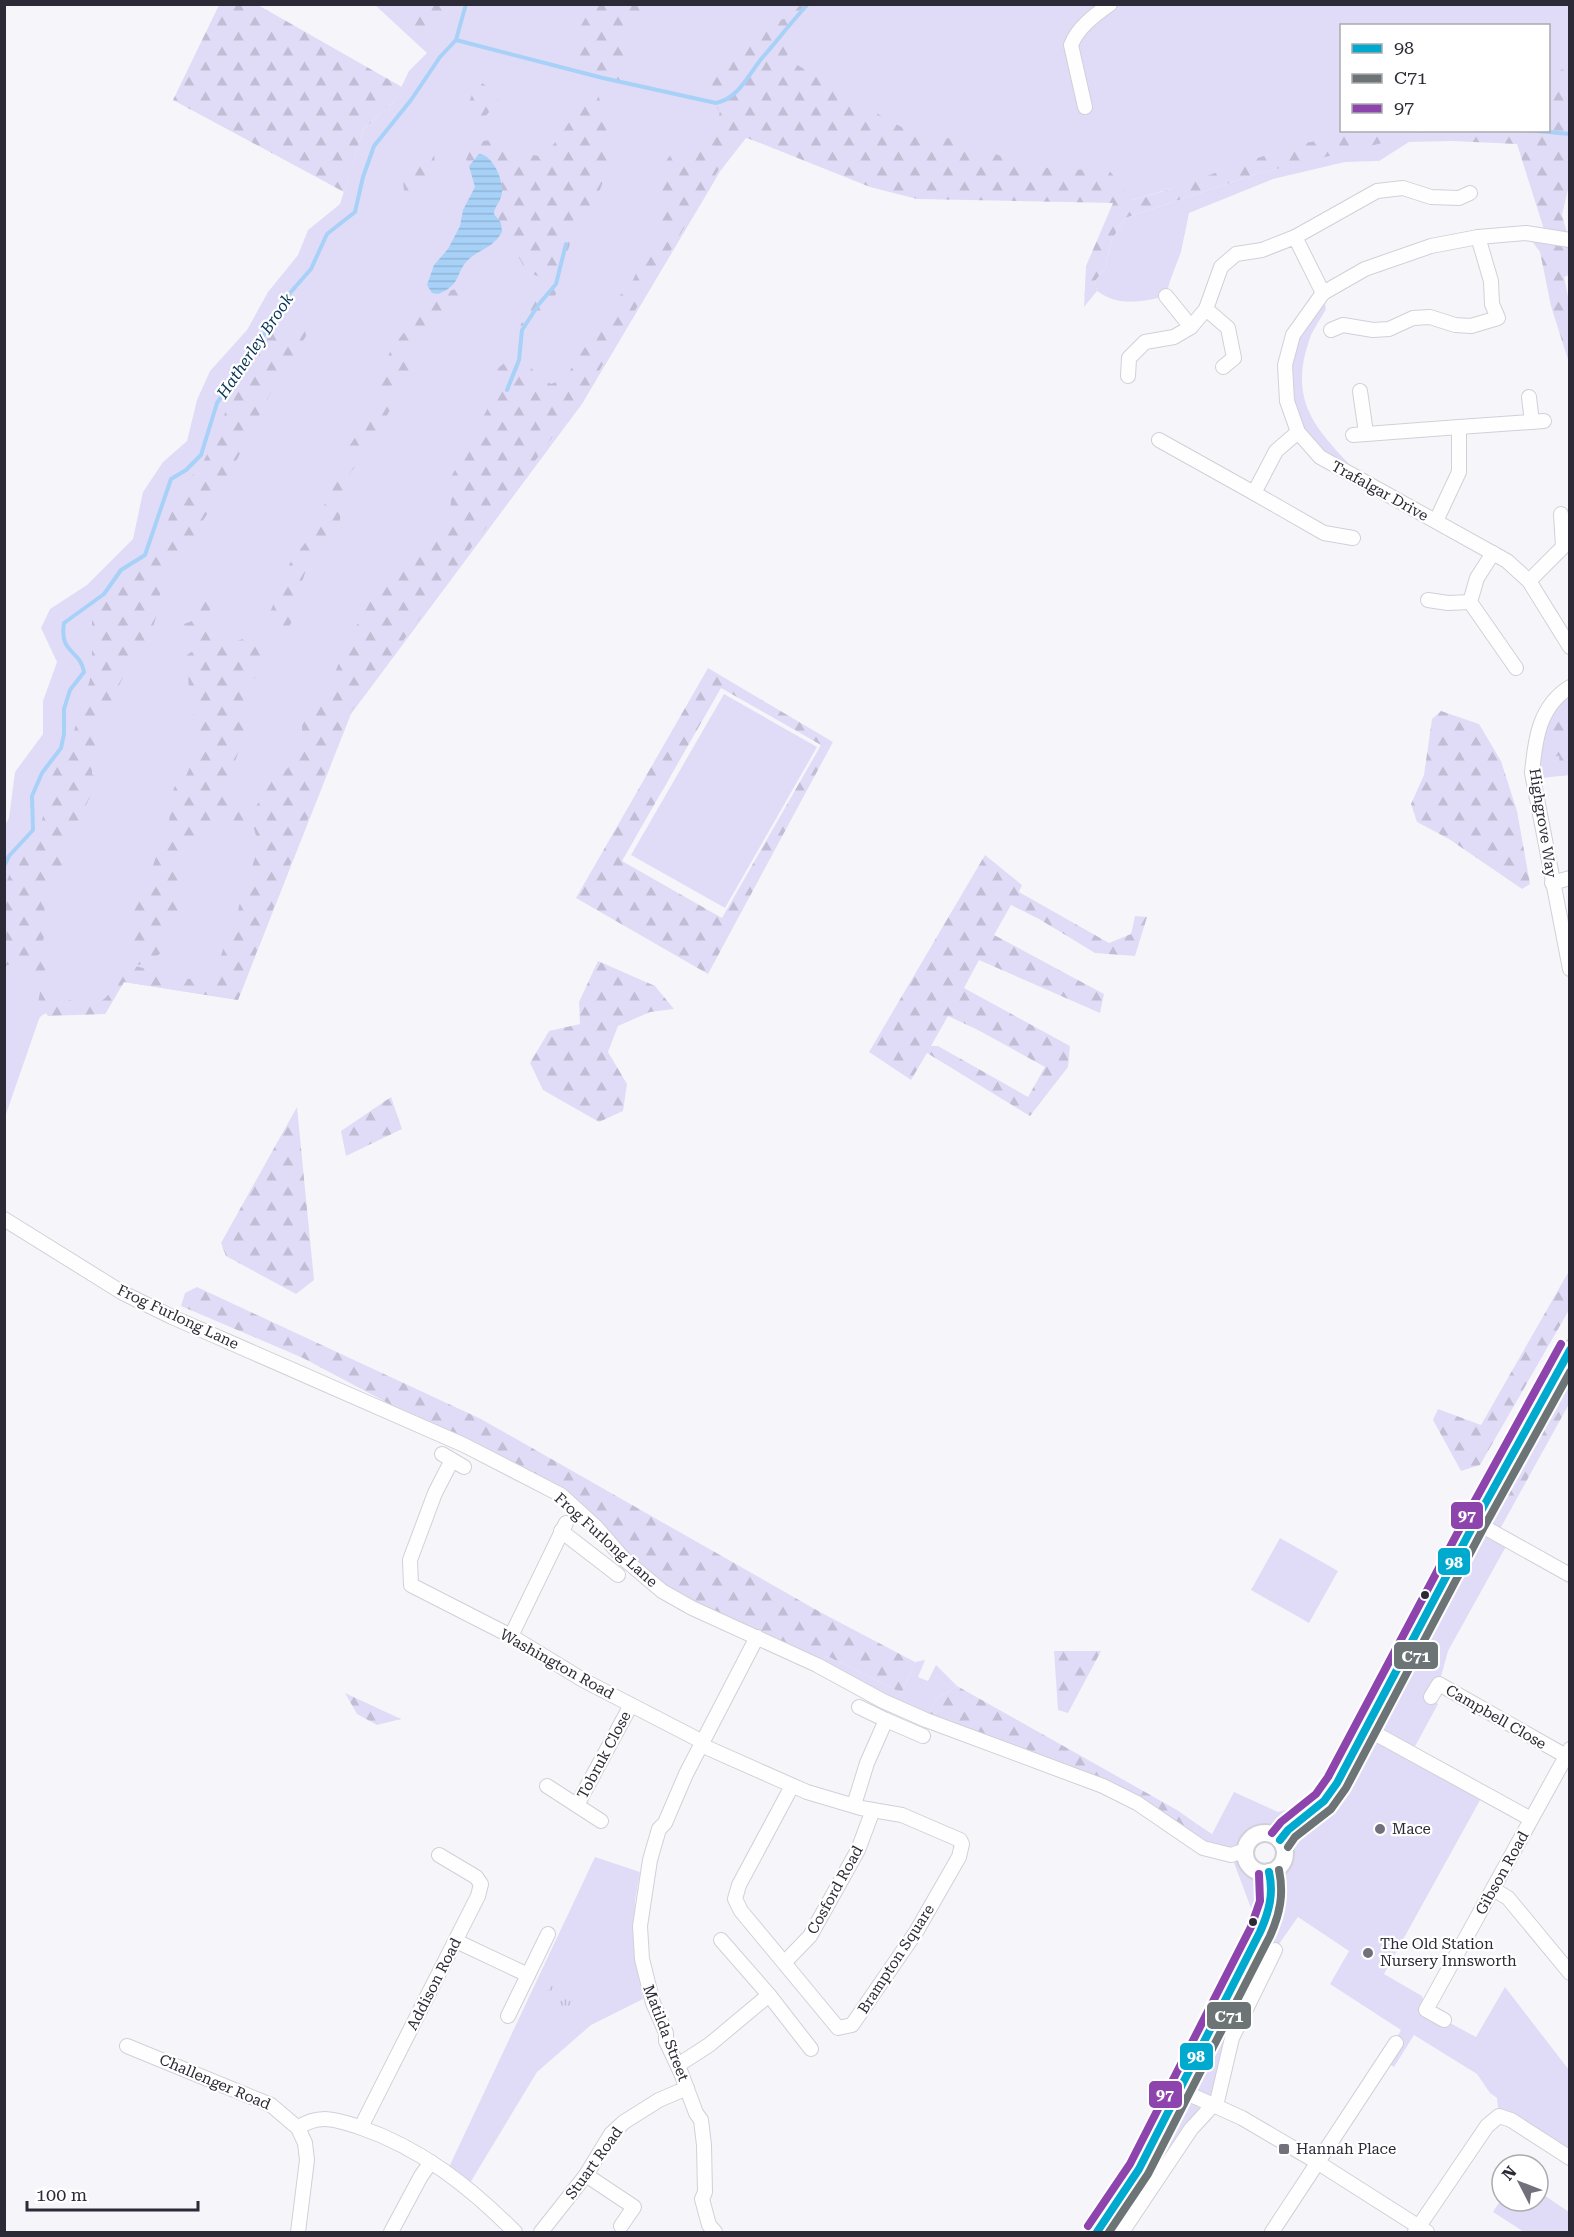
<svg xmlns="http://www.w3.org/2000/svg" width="1574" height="2237" font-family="'Roboto Serif',serif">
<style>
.grass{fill:#e0dcf7;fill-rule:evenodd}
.forest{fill:url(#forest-firs);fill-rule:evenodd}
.park{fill:url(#park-tufts)}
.water{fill:url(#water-rules)}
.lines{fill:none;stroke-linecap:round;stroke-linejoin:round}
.stream{stroke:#a8d1f8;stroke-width:4}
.minor-casing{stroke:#d1d0d8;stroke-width:16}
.tertiary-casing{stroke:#d1d0d8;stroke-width:20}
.minor{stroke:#fefefe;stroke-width:14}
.tertiary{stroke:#fefefe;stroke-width:16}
.bus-1-casing{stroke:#fff;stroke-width:12}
.bus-2-casing{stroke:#fff;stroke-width:12}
.bus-3-casing{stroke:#fff;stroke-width:12}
.bus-1{stroke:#00a9ce;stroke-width:8}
.bus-2{stroke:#6c7476;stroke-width:8}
.bus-3{stroke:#8e44ad;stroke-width:8}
.bus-dot{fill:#2b2a36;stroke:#fff;stroke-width:2}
.poi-dot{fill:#72717b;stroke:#fff;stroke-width:2}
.labels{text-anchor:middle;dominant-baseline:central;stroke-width:4.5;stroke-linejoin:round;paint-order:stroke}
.street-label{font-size:15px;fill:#2b2a36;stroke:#fff}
.poi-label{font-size:15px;fill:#2b2a36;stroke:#fff;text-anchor:start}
.water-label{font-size:16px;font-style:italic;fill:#073557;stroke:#fff}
.line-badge{stroke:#fff;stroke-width:2}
.badge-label{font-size:16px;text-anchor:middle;font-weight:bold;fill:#fff}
</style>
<defs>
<pattern id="forest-firs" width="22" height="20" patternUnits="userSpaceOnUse" patternTransform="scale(1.5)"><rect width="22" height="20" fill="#e0dcf7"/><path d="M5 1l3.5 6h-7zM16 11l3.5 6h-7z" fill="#c0bdd4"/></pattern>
<pattern id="park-tufts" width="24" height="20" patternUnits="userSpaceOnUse" patternTransform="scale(1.5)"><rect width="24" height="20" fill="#e0dcf7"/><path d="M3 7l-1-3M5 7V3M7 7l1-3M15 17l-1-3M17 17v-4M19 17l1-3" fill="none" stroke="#c0bdd4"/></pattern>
<pattern id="water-rules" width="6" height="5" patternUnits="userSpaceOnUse" patternTransform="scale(1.5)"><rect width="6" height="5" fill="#a8d1f8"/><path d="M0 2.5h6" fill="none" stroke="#91b4d5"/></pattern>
</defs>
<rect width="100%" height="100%" fill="#f6f6fa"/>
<g class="grass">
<path d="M375,5H1569V111L1549,112L1548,26H1342V130L1359,131L1352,134L1133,200L918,195L746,138L721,170L582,404L351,714L238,1000L124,982L105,1014L50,1011L41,1016L39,1019L5,1117V825L9,818L15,772L43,734V701L57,662L41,628L50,609L87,585L133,539L143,492L163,462L187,441L197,400L210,371L247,330L268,292L298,255L308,230L340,204L363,130L395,100L409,71L427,53Z"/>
<path d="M1444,130L1451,141L1409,142L1379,161L1345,162L1273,179L1189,213L1181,252L1170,281L1166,296C1142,302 1119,307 1097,291L1095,281L1106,267L1111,241L1125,218L1256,174L1387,140L1431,131Z"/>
<path d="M1323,293L1326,309C1321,319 1312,330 1309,341C1285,411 1327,437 1367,484L1320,457L1287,401L1293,335Z"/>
<path d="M1569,687V775L1533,779L1535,742Z"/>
<path d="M724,694L817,747L725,908L631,855Z"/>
<path d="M1475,1522L1509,1541L1448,1651L1439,1684L1432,1697L1438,1704L1412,1752L1484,1793L1384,1974L1422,1996L1426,2010L1476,2037L1505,1987L1569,2070V2158L1499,2116L1497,2098L1490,2093L1477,2074L1414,2035L1394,2067L1384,2061L1401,2030L1330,1984L1349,1951L1298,1917C1269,1959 1235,2002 1221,2052L1225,2053L1213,2097L1197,2092L1193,2084L1191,2075L1260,1932L1231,1855L1191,1840L1197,1824L1212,1834L1234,1792L1278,1812L1305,1805L1311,1813ZM1264,1833C1290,1834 1295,1868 1262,1872C1241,1864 1241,1838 1264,1833Z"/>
<path d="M1280,1538L1338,1571L1309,1623L1251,1590Z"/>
<path d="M827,1656L902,1693L915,1662L925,1660L918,1677L928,1681L936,1665L957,1686L936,1699L926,1720L817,1665Z"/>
<path d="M595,1857L640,1872L635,1901L634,1954L643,1999L591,2025L537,2072L470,2183L449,2167Z"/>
<path d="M1185,2102H1194L1198,2106L1200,2110L1122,2232H1102L1181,2104Z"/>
<path d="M1538,2191L1569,2212V2232H1524L1493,2212L1502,2198V2201H1538Z"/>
</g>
<g class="forest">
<path d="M219,5H258L402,87L395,100L363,130L344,192L173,100Z"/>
<path d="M416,5H453L431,34L427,52L395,23Z"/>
<path d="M595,5H645L639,21L628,34C629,52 633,64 623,81C617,80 609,80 604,78C599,76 594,70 589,66C567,47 579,24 595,5Z"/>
<path d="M800,5H818L799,29L786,58L871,110L923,139L952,138L1017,162L1059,170L1108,169L1133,200L1167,190L1295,145L1352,134L1353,131H1431L1256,174L1125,218L1111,241L1106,267L1095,281L1097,291L1084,307L1086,266L1113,203L917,199L870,187L745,137L722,164L580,403L557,431L347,717L238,1000L124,982L105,1014L48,1016L38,1003L40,992C64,991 88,1019 108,995C108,983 111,976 119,966H135L189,979L202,977L212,973L219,962L226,940L236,925L239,906L256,855L258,842L252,822H222L204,831L183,851V865L189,883C183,891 178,897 180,908C170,925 153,918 167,944C163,954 149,963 138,965L132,956L131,942L133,912L142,895L169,822L172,793L175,786L186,776L192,762L195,744L196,728L189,690L187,655L196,649L195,640L192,636L183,638L179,633L184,624L192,621L196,610L216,583L214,602L207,617L206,626L227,643C240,642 253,633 262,634L260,673L247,685L249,706V723L226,786L227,805L252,813L273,779L287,769L299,754L302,745V725L306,712L327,693L346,645L374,594L386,579C399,576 398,564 407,556C425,538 453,525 451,495C451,490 449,486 449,481L490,404L491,383L497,369L508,360L516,357L526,358L535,374L551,384L559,381L569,372L615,300L631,285L639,266L661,229C661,218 656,208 654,197C650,178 666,161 677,147C683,146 690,147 696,145C711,140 717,126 720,111L710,100L703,87L717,59L744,41L754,31L758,20L766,14L775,15L781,20L791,16Z"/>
<path d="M1569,66L1570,181L1562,215L1569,240V275L1564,277L1569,301V363L1551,306L1540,252L1526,233L1546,236L1517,144L1451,141L1444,131L1548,130L1549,76Z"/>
<path d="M482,83L497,93L498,102L482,120C474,119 469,119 466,111L474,89Z"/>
<path d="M588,87L597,93L603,107L609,147L608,169L599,192L582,218L571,241L563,265L561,287L537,321L529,343L523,349L514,347L516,333L544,283L538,276L528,273C521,263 517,252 510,243C495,226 487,219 501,197C498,181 497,158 479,154L469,166L466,160C482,115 528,162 542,155C552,150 568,125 573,115C579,105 579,95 588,87Z"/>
<path d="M425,152H430L434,155L436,171L419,194L411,200C405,195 402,188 404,180C423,173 415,164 425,152Z"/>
<path d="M456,289L460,292L462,298L453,310L424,328L414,341L413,357L405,386L384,420L376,440L350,473L342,496L339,531L330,545L305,573L293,608L292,622L287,629L266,633L265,625L290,563L320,523L332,474L343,463L348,448L369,417L380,389L383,368L393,345L411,325L419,308L425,303L432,300L440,293Z"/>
<path d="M301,326L306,328V336L269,396L217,499L198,528L188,550L175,554L159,598L157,614L148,643L137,650L130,661L117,690L109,715L102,726L99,740L100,748L92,762V774L99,779L84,809L95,818L78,821L77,828L69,840L60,871L50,883L44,904L46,924L43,942L49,955L46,968L41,976L14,963L5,966V886L14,863L39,835L51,778L70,744L92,673V618L99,608L155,552L181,489L200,467L212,446L233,393L271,332L281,338Z"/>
<path d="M708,668L833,742L708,974L576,898ZM721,688L821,745L722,918L622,861Z"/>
<path d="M1569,707V733L1564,746L1569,751V775L1561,776L1559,756L1548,757C1549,746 1548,731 1555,722C1560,716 1566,714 1569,707Z"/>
<path d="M1441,711L1479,724L1501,761L1517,811L1530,884L1522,889L1449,839L1417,822L1411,804L1424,775L1432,719Z"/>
<path d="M985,855L1022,885L1019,892L1109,943L1131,934L1135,916L1147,917L1135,956L1095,953L1039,919L1011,905L994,935L1104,994L1100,1013L979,960L964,988L1070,1046L1068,1067L1030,1116L927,1053L911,1080L869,1052ZM948,1016L978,1030L1045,1067L1028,1097L938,1046H931Z"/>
<path d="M598,961L655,986L674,1009L650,1012L618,1026L608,1052L627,1084L623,1111L599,1122L543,1090L530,1063L549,1031L580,1024L579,1002Z"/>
<path d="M391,1097L402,1129L346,1156L341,1131Z"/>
<path d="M297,1107L314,1280L296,1294L226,1256L221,1243Z"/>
<path d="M1569,1271V1310L1480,1465L1461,1471L1433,1420L1438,1409L1481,1425Z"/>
<path d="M197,1287L481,1419L820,1612L915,1662L902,1693L827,1656L817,1665L662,1591L561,1495L303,1358L181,1306L185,1293Z"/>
<path d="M1569,1376V1404L1500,1529L1486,1520Z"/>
<path d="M1054,1651H1101L1068,1713L1058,1710Z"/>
<path d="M957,1686L1177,1810L1197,1824L1191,1840L1137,1803L926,1720L936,1699Z"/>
<path d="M345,1693L401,1719L377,1725L357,1714Z"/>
</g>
<circle class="park" cx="561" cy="1999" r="16"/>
<path class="water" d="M479,154C493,154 506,184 501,197C499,204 494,207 494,214L501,223L502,232C492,249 480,249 469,259C455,272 462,285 438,294L432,293L427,285L434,265L448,249L460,226L463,210L475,187L469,166Z"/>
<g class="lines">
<g class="stream">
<path d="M456,40L603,78L716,103C739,98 748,75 762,58C777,41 792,21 808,4"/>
<path d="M1526,130L1570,134"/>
<path d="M507,390L519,360L522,330L539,304L556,284L566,244"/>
<path d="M4,866L9,856L33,830L32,796L42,773L61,748L64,734V709L70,690L84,672C80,649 59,654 64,623L104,594L121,570L145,555L171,479L186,470L201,455L217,403L270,326L283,301L311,269L327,234L355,212L363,177L374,146L411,100L440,57L456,40L466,4"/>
</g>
<defs>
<g id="minor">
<path d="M1085,107L1071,45C1078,27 1095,15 1110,4"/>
<path d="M1295,237L1377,191L1403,188L1431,197L1459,198L1470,193"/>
<path d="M1570,240L1526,233L1478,237L1431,246L1365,269L1323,293L1293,335L1285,365L1287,401L1298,432L1320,457L1507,561L1529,581L1570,647"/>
<path d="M1166,296L1191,327"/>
<path d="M1206,309L1228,328L1234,358L1223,367"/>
<path d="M1331,330L1343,325L1373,330L1389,329L1413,318L1430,317L1455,325L1471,326L1498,318L1492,304L1491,281L1478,237"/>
<path d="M1128,376L1129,358L1145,342L1174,337L1191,327L1206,309L1221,267L1236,254L1262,250L1295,237L1323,293"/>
<path d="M1360,391L1366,433"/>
<path d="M1529,397L1532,422"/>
<path d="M1459,427L1544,421"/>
<path d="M1353,435L1459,427V472L1436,521"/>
<path d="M1159,440L1254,493L1276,451L1298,432"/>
<path d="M1254,493L1324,533L1353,538"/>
<path d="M1493,553L1477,578L1470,602L1516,668"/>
<path d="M1529,581L1563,547L1561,514"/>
<path d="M1428,600L1448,603L1470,602"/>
<path d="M1570,687C1539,706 1535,740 1532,773L1570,969"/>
<path d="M1552,883L1570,878"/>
<path d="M4,1219L123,1293L172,1317L464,1445L561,1495L596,1527L624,1559L662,1591L692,1608L817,1665L883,1701L926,1720L1103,1786L1137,1803L1203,1848L1231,1855L1246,1850"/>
<path d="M442,1454L464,1467"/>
<path d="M452,1460L435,1493L410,1560L411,1585L511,1636L583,1680L703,1742"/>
<path d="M1475,1522L1570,1575"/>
<path d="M561,1531L618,1575"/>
<path d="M511,1636L566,1523"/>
<path d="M1431,1697L1439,1684L1566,1756"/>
<path d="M859,1707L886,1720"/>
<path d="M1367,1729L1531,1819"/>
<path d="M701,1745L807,1792L861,1808L902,1815L960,1840L962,1844L959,1857L916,1932L852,2025L838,2028L741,1911L735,1899L739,1885L792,1786"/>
<path d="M547,1786L601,1821"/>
<path d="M577,1805L631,1705"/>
<path d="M854,1805L867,1763L886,1720L923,1736"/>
<path d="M1493,1889L1508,1898L1570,1973"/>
<path d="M721,1940L769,1995L811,2049"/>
<path d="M456,1941L528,1975"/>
<path d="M785,1962L810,1936L858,1850L873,1810"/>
<path d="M508,2016L548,1934"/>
<path d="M1444,2020L1426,2010L1570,1749"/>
<path d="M127,2046L271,2105L298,2128L305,2143L307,2160L298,2232"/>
<path d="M678,2065L709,2045L769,1995"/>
<path d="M1180,2090L1242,2118L1317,2162L1427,2232"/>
<path d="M1216,2106L1232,2038L1275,1950"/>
<path d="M361,2127L478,1896L481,1884L476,1877L439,1855"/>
<path d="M298,2128C319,2113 338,2120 359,2127C421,2148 470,2187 515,2232"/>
<path d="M586,2175L634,2207L621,2226"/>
<path d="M391,2232L421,2176L431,2162"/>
<path d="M541,2232L586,2175L611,2134L624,2122L659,2100L687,2088"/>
<path d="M715,2232L709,2225L702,2199L705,2192L704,2145L701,2120L696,2113L681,2073L666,2041V2033L653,2003L642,1959L640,1926L650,1860L659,1829L665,1823L686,1774L757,1637"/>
<path d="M1122,2232L1191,2129L1213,2105"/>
<path d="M1272,2232L1396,2043"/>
<path d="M1415,2232L1487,2126L1499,2116L1511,2120L1570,2158"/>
</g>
<g id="tertiary">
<circle cx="1265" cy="1853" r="20"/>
<path d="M1280,1840L1288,1830L1324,1801L1337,1783L1475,1522L1570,1349"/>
<path d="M1097,2232L1139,2169L1260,1932C1270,1910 1275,1896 1269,1872"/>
</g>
</defs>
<use href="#minor" class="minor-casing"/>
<use href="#tertiary" class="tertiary-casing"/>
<use href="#minor" class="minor"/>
<use href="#tertiary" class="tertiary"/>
<defs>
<g id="bus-1">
<path d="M1280,1840L1288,1830L1324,1801L1337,1783L1475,1522L1570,1350"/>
<path d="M1097,2232L1139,2169L1260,1932C1269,1912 1274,1894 1269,1872"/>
</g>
<g id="bus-2">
<path d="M1288,1847L1295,1837L1331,1809L1346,1788L1484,1527L1570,1372"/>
<path d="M1109,2232L1148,2174L1270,1936C1280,1914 1284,1894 1279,1870"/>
</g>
<g id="bus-3">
<path d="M1272,1833L1281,1822L1316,1794L1328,1777L1466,1517L1561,1344"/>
<path d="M1088,2226L1130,2164L1251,1927L1260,1901L1259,1874"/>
</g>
</defs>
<use href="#bus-1" class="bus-1-casing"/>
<use href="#bus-2" class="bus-2-casing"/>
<use href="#bus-3" class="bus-3-casing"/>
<use href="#bus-1" class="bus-1"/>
<use href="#bus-2" class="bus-2"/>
<use href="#bus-3" class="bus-3"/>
</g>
<g class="bus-dot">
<circle cx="1425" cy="1595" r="5"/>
<circle cx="1253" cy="1922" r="5"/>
</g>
<g class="poi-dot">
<circle cx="1380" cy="1829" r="6"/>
<circle cx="1368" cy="1953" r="6"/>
<rect x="1278" y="2143" width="12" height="12" rx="3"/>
</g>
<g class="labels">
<g class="street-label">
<text transform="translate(1380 491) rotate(29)">Trafalgar Drive</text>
<text transform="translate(1543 823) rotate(81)">Highgrove Way</text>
<text transform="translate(178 1317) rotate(25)">Frog Furlong Lane</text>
<text transform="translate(606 1540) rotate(42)">Frog Furlong Lane</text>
<text transform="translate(557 1664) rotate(29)">Washington Road</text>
<text transform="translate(1496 1717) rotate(30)">Campbell Close</text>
<text transform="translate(604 1755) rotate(-62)">Tobruk Close</text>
<text transform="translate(1502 1873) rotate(-61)">Gibson Road</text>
<text transform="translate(835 1890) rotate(-61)">Cosford Road</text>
<text transform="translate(896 1959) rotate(-57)">Brampton Square</text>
<text transform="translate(434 1984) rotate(-63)">Addison Road</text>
<text transform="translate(666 2033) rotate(69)">Matilda Street</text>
<text transform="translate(215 2082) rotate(23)">Challenger Road</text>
<text transform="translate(594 2163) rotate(-54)">Stuart Road</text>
</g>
<g class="poi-label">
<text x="1392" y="1829">Mace</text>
<text x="1380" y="1944">The Old Station<tspan x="1380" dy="17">Nursery Innsworth</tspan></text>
<text x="1296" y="2149">Hannah Place</text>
</g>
<g class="water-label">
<text transform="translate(255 346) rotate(-56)">Hatherley Brook</text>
</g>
</g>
<g class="line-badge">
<rect x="1450" y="1501" width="34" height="29" rx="6" fill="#8e44ad"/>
<rect x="1437" y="1547" width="34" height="29" rx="6" fill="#00a9ce"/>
<rect x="1393" y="1641" width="46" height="29" rx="6" fill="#6c7476"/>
<rect x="1206" y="2001" width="46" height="29" rx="6" fill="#6c7476"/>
<rect x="1179" y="2042" width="35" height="29" rx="6" fill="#00a9ce"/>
<rect x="1148" y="2080" width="35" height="29" rx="6" fill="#8e44ad"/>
</g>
<g class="badge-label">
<text x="1467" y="1521">97</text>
<text x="1454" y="1568">98</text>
<text x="1416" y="1662">C71</text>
<text x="1229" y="2022">C71</text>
<text x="1196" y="2062">98</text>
<text x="1165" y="2100">97</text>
</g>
<rect width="1574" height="2237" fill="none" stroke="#2b2a36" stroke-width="12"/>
<rect x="1340" y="24" width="210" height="108" fill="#ffffff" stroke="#aaaaaf" stroke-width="1.5"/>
<rect x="1352" y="44" width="30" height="9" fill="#00a9ce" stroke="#aaaaaf" stroke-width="1.5"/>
<text x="1394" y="54" font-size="18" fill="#2b2a36">98</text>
<rect x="1352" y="74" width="30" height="9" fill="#6c7476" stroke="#aaaaaf" stroke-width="1.5"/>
<text x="1394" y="84" font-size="18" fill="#2b2a36">C71</text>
<rect x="1352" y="104" width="30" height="9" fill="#8e44ad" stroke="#aaaaaf" stroke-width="1.5"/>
<text x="1394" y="114" font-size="18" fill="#2b2a36">97</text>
<g transform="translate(1520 2183) rotate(312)"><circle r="28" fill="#ffffff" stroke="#aaaaaf" stroke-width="1.5"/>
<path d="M0-4.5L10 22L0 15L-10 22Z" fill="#72717b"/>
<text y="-9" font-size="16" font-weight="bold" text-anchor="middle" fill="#2b2a36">N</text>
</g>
<path d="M27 2201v9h171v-9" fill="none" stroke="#2b2a36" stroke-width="3"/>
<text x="36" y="2201" font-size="18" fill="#2b2a36" stroke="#ffffff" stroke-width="4.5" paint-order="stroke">100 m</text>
</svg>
